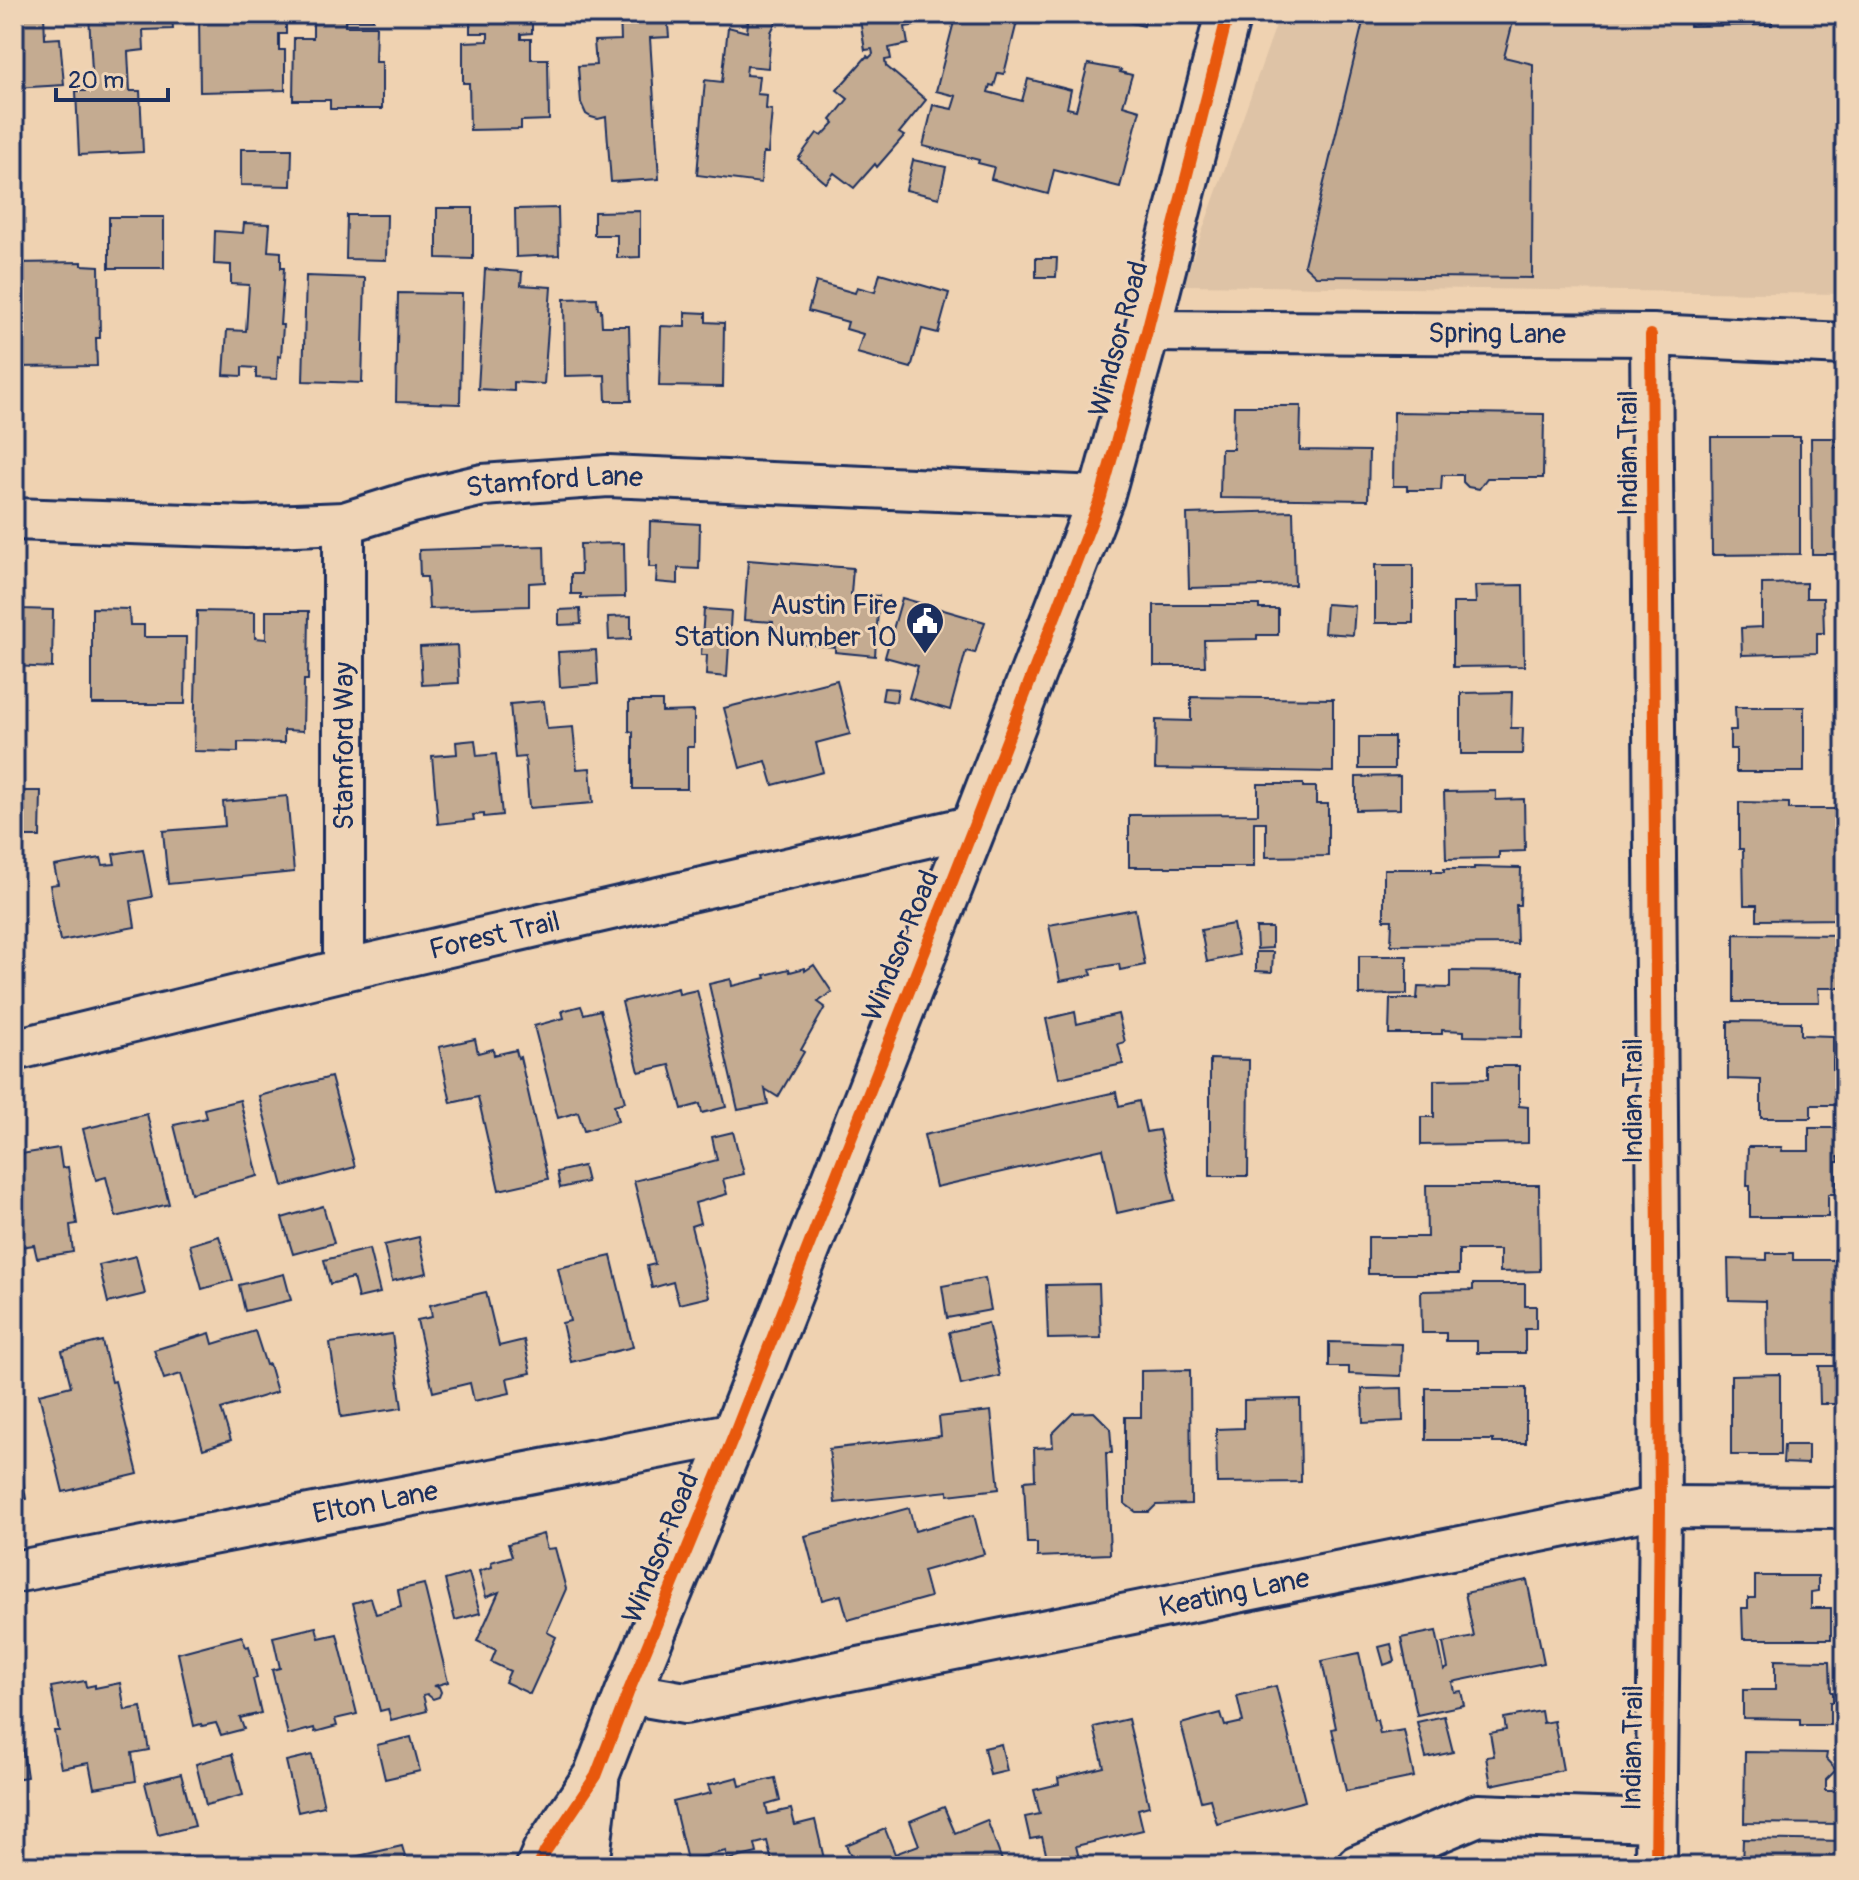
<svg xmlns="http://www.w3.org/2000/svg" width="1859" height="1880" font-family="Pangolin,sans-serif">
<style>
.built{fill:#dec3a6}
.building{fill:#c4ab91;stroke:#1b2f5e;stroke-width:2}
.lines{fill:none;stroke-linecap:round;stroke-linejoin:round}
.street-casing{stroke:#1b2f5e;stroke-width:46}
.secondary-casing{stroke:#1b2f5e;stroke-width:50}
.street{stroke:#efd4b6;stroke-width:40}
.secondary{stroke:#efd4b6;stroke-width:44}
.cycleway-casing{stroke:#efd4b6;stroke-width:17}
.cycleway{stroke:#e8590c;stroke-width:12}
.labels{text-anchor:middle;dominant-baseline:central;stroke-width:6;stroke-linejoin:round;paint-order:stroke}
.street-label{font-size:28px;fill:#1b2f5e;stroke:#efd4b6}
.poi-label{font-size:28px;fill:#1b2f5e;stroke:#efd4b6;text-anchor:end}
</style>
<rect width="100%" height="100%" fill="#efd2b1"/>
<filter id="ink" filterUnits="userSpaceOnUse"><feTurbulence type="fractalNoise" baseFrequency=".0125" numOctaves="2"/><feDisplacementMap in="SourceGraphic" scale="16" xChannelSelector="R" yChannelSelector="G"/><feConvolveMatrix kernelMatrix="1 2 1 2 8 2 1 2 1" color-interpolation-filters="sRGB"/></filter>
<g filter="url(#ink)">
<path class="built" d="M1280,14H1845V294L1183,285Z"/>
<g class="building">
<path d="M14,14H44L45,39L60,38L64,85L14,88Z"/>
<path d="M89,14H172L173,29L143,30L144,50L128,52L130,91H140L143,152L79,155L76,91H93Z"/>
<path d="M199,14H286V34H279V50H285V90L200,92Z"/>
<path d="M313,14H373V20H345V26H376L375,62H382V109H330V100H293L294,38H313Z"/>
<path d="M470,14H532V33L521,34V39H531V59H548L549,120L521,121V129L470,130L469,83H463V42L488,41V33H470Z"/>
<path d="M620,14H667L669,37L650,38L659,179L611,182L606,117L598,119L591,117L586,114L581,103L578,66L596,65L594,41L621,40Z"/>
<path d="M733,14H780L771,32L768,68L747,66L746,75L759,76L757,94L767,95L766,109L772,110L768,153H763L761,183L697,175L705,80L722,82L728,27L747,32L748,22Z"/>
<path d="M859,14H943L944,21L905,27L908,44L889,48L891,59L885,60L886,66L926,100L899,133L904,136L877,167L875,164L854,188L834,173L826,183L798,159L817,133L822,136L834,123L831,120L848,99L837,90L867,56L869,58L873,54L872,49L865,50Z"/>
<path d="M956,14H1019L1004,74L998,73L994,86L990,85L988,92L1022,101L1028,79L1071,90L1067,108L1076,110L1088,64L1121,70L1120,72L1132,75L1123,105L1140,110L1120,187L1054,170L1048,194L991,179L994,167L978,163L979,160L923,146L933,105L952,109L956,96L936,91Z"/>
<path d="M1103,14H1147L1144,26L1103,16Z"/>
<path d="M1365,14H1515L1504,57L1533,64L1532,278L1316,276L1304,265Z"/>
<path d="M1690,14H1772V25L1690,26Z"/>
<path d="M241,149H292L291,186L241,185Z"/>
<path d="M913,160L946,167L939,198L906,190Z"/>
<path d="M437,208H473V259L437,258Z"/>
<path d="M558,208L559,255L516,257L515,209Z"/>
<path d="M640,211V257L617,258V235H594V212Z"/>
<path d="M347,215H387L386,260L346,259Z"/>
<rect x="109" y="217" width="55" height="51"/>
<path d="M244,223L270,224L268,251L281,252V268H284L280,325H283L281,357L278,356L277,379L256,378V368L242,367V376L224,375L227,330L246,331L249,285L231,284V265L214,264L215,231L243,233Z"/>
<path d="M1036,258H1057L1056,277H1036Z"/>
<path d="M82,262V265L99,266L100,338H96L97,366L15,367L14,263Z"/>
<path d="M485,269L522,272L521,285L551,287L544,384L514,382V391L478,389Z"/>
<path d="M880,273L949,293L938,333L922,329L911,368L857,353L863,334L846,329L848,322L808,311L816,282L855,293L857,287L875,292Z"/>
<path d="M306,276L365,278L362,383L303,381Z"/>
<path d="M398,293L462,294L460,404L396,402Z"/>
<path d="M597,298L598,309H601L602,326H629L631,401H606L605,375L565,376L564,299Z"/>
<path d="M685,312L706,313V322L724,323L723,387L659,386L661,326L685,327Z"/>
<path d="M1234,406H1301L1300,450L1369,451L1368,500L1220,498L1221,449H1233Z"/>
<path d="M1394,412L1544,414L1543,478H1487L1479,489L1468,487L1463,482V475H1442L1441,490H1407V486H1393Z"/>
<path d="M1711,437H1800V554L1712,555Z"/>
<path d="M1811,438H1834L1835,447H1845V554H1812Z"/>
<path d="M1293,511L1295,585L1189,588L1187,514Z"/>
<path d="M650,521L700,524L699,569L678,568V584L656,582L657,567H649Z"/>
<path d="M624,543L625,597L581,598V594H571V574H581L580,544Z"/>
<path d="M544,546L545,582L529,583V606L429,609L427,577H420L419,550Z"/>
<path d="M748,560L853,568L851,594L879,596L875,656L835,652V647L789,643V632L773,630V622L744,620Z"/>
<rect x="1375" y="565" width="38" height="58"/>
<path d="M1806,583V598H1823L1824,633H1817V653L1742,655L1741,628L1762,627V584Z"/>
<path d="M1523,585L1524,666L1453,667V603H1476L1475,586Z"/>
<path d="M902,598L985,622L975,653L966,651L950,710L909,698L918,666L885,657Z"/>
<path d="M1326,604L1355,606L1353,635L1324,633Z"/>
<path d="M14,605H23V609L53,610L52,668L15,666L14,700Z"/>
<path d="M1154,605H1259V609H1278V635H1257V639L1204,640L1205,666H1154Z"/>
<path d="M92,608L129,609L130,625H144V637H186L185,704H92Z"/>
<path d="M580,609L581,624L559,625V610Z"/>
<path d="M704,609L731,611L727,677L706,675L707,655H701Z"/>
<path d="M197,611L255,612V638L266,639V611H309L308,680H304L303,731L284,730V743L238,742V752L194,751Z"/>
<path d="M631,616V639L609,640L608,617Z"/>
<path d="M457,645L459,683L422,685L420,647Z"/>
<path d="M596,650L598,684L560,687L558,652Z"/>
<path d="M837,680L850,734L816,743L823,772L773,785L766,761L740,768L724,708Z"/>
<path d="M884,688L898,689L896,702L882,700Z"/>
<path d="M1512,692L1511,728H1523L1522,754H1461V693Z"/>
<path d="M1191,697L1333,699V772L1155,769L1156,720L1191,721Z"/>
<path d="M544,701L547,729L573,727L577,769L590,768L593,803L529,808L525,757L515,758L510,704Z"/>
<path d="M629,701H662V712L694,711V747H687V789H633V732L629,731Z"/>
<path d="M1735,707H1804V772H1736V749H1730V730H1736Z"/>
<rect x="1359" y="737" width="35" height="32"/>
<path d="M475,740L477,756L496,754L502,815L484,817V814L473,815L474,820L438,824L432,756L457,754L456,742Z"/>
<path d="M1400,776V809L1356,810V777Z"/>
<path d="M1258,784H1303V787H1316V804H1328V856L1266,857V822H1254V867H1129V815L1258,814Z"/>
<path d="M14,791H41L40,837H14Z"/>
<path d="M1496,791V800L1524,799L1525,851L1499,852V858L1446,859L1444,792Z"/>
<path d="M287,796L294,872L168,884L163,831L225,826L223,802Z"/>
<path d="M1739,802L1789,803V809H1845V919L1757,920V905H1744L1743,849H1739Z"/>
<path d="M143,849L152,897L131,901L135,927L60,941L50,885L58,884L54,866L101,858L103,865L115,864L113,854Z"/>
<path d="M1474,867L1521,868L1520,905H1516L1517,944L1391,945L1392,920H1384V869H1432V872H1444V869H1474Z"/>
<path d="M1135,909L1145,965L1120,970L1119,964L1090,969L1092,975L1060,981L1049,925Z"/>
<path d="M1233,924L1239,955L1207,962L1201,930Z"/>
<path d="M1256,928H1272V948L1257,949Z"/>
<path d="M1734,934L1845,935V988H1818L1819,1002H1734Z"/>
<path d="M1256,952H1273L1272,972L1256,971Z"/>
<path d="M1359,956H1407V994L1359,995Z"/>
<path d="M814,965L832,992L818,1002L825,1007L801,1050L804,1052L778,1097L765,1089L768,1104L738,1110L709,984L731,979L732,986L766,978L765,975L789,969L790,972L805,968V971Z"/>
<path d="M1450,971L1523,972L1522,1037L1464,1036V1031L1442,1030V1034H1389L1390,999H1417L1418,987L1450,988Z"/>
<path d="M678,988L679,994L697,990L726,1107L702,1113L700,1104L682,1109L670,1065L639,1072L622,1002Z"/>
<path d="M581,1006L584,1014L600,1010L625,1102L614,1105L618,1121L584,1131L578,1112L558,1118L534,1026L564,1018L562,1011Z"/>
<path d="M1075,1012L1077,1024L1118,1014L1125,1042L1118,1044L1123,1064L1059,1078L1046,1019Z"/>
<path d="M1728,1021L1801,1022V1035L1833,1036V1070H1839V1105H1811V1118H1761V1080L1728,1079Z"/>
<path d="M475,1039L478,1053L493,1049L494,1055L516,1050L518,1058L520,1057L548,1179L499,1190L478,1097L451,1103L439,1047Z"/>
<path d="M1210,1059L1249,1060L1248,1176H1210Z"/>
<path d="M1488,1066H1519V1106L1528,1107V1143L1421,1145V1117H1434V1080L1488,1079Z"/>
<path d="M331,1077L355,1167L283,1186L259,1096Z"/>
<path d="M1116,1092L1119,1106L1139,1101L1146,1132L1159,1130L1175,1200L1117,1213L1103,1149L936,1187L924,1135Z"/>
<path d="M240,1100L258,1176L191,1193L174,1125L206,1118L204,1109Z"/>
<path d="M147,1114L169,1204L116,1217L106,1177L96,1180L83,1129Z"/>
<path d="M1809,1128H1845V1157H1838L1839,1162H1836V1194H1828V1217H1750V1186H1747L1748,1147H1782L1781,1151H1809Z"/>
<path d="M733,1132L744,1174L723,1179L727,1194L695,1203L700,1223L691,1226L709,1297L679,1304L673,1282L652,1288L647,1266L655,1264L634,1181L717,1160L712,1137Z"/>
<path d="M59,1148L62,1168L68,1167L77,1224L70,1225L73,1252L37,1258L34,1245L14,1248V1163L22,1161L21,1154Z"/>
<path d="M583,1166L587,1182L560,1188L557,1172Z"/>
<path d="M1426,1185H1539L1540,1271L1500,1272V1250H1459V1274H1368V1237H1427Z"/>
<path d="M323,1206L334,1243L293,1254L282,1218Z"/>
<path d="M219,1236L233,1280L202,1289L190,1245Z"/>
<path d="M419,1237L427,1273L392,1281L384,1245Z"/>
<path d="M369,1249L380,1293L358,1298L353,1278L330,1284L324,1260Z"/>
<path d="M1767,1253H1793V1260H1845V1355H1767L1766,1301L1729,1300L1728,1259L1767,1260Z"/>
<path d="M136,1256L145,1294L108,1303L99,1265Z"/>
<path d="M611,1256L633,1347L571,1362L562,1323L570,1321L558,1268Z"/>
<path d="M284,1274L291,1300L245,1311L239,1285Z"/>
<path d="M985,1278L991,1310L947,1318L942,1286Z"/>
<path d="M1099,1284L1101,1338L1048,1339L1046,1285Z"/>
<path d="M1473,1284H1525V1306H1536V1329H1525V1353H1477V1341H1446V1333H1422L1421,1291L1473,1290Z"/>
<path d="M486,1292L499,1346L524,1340L531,1373L507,1378L510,1393L474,1401L470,1383L433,1392L417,1320L432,1317L430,1305Z"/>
<path d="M988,1323L1000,1376L961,1385L949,1332Z"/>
<path d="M255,1331L266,1365L269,1364L277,1392L221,1409L231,1440L203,1449L181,1374L164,1379L154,1350L210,1333L213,1344Z"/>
<path d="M392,1334L402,1408L341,1417L330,1343Z"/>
<path d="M102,1341L112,1382L115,1381L138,1474L63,1492L39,1394L71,1386L62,1351Z"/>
<path d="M1329,1342L1402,1344L1401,1376L1349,1374V1367H1329Z"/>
<path d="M1819,1366H1845V1404H1820Z"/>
<path d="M1190,1370L1191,1504L1156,1505L1149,1512H1136L1125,1504V1417H1141V1371Z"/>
<path d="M1780,1374V1455H1731V1375Z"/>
<path d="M1402,1388L1403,1421L1363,1423L1362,1389Z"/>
<path d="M1426,1388H1526V1443H1493V1440H1426Z"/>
<path d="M1300,1399L1301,1482L1217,1483L1216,1429L1244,1428V1400Z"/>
<path d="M991,1411L999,1489L948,1495V1491L835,1503L829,1449L941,1436L939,1417Z"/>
<path d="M1094,1412L1110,1428L1112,1453H1106L1110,1554L1037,1557V1543H1027L1024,1481L1035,1480L1034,1448L1053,1447L1052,1434L1073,1413Z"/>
<path d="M14,1431L26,1499L14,1501Z"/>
<path d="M1784,1445H1808V1464L1783,1463Z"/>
<path d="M909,1508L915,1531L974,1515L984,1554L923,1571L930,1597L848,1620L841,1595L822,1600L805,1536Z"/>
<path d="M543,1534L547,1549L555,1548L566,1589L547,1632L556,1637L530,1694L505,1682L510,1671L491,1662L496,1650L477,1641L499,1592L486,1597L479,1571L492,1567L491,1562L512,1556L508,1544Z"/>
<path d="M469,1573L480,1613L455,1620L445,1580Z"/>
<path d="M1755,1576H1818V1591L1811,1592V1608H1831V1639H1743L1742,1608H1748V1598H1755Z"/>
<path d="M1527,1580L1544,1663L1452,1682L1454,1692L1461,1691L1464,1705L1417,1715L1401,1638L1436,1631L1444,1670L1448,1668L1443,1643L1474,1637L1465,1593Z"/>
<path d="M424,1584L448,1682L434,1686L439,1687L441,1692L439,1697L433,1699L427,1694L423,1695L427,1711L391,1720L388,1709L380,1711L353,1603L371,1598L376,1614L401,1607L398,1590Z"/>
<path d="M316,1627L319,1638L337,1634L357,1714L335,1719L337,1726L315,1732L314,1728L288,1735L272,1670L280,1668L273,1637Z"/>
<path d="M242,1636L246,1647L249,1646L257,1678L253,1679L261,1713L240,1718L244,1729L221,1735L216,1723L202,1726L201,1724L194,1726L178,1653Z"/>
<path d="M1391,1644L1395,1661L1384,1665L1379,1647Z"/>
<path d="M1359,1653L1374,1720H1377L1380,1734L1404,1730L1414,1777L1346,1791L1332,1729L1336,1728L1322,1661Z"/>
<path d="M1775,1660L1830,1661L1831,1692H1833V1702H1830V1725H1800V1719L1743,1718V1690H1775Z"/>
<path d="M85,1681L86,1687L95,1685V1688L120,1683L125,1710L141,1707L149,1750L132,1753L136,1781L94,1788L89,1763L61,1768L54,1731H59L51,1687Z"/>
<path d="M1276,1686L1305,1801L1217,1824L1210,1799L1201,1801L1181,1724L1221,1713L1225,1726L1243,1722L1237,1696Z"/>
<path d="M14,1711H17L27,1777L14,1779Z"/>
<path d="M1541,1711L1543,1723L1554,1721L1563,1770L1491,1785L1486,1757L1494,1756L1490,1733L1506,1730L1504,1718Z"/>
<path d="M1444,1716L1453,1752L1426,1758L1417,1722Z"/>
<path d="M1128,1719L1149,1806L1138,1809L1143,1830L1076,1846L1081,1866H1049L1042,1837L1030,1839L1025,1817L1040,1814L1034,1790L1059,1784L1058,1778L1104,1767L1094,1727Z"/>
<path d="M411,1737L420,1771L385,1779L377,1745Z"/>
<path d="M1001,1744L1007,1771L990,1775L984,1748Z"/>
<path d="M1745,1752L1827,1753L1826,1759L1836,1770L1826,1780V1791H1845V1824L1744,1823Z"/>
<path d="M232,1754L243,1795L206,1805L196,1764Z"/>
<path d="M312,1755L324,1806L298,1812L286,1761Z"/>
<path d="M181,1774L195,1826L158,1835L145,1783Z"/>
<path d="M738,1777L740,1786L775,1778L780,1801L766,1805L768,1814L791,1809L795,1825L815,1820L825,1863L811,1866H773L767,1841L755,1844L757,1853L727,1860L726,1851L687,1860L673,1802L711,1793L708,1785Z"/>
<path d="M944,1807L955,1833L987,1820L1004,1866H855L846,1845L885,1829L895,1854L919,1845L910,1821Z"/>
<path d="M1743,1839L1845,1841V1866H1742Z"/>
<path d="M402,1846L408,1866H296L299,1860L319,1865Z"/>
<path d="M190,1856L192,1866H144Z"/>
</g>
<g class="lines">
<defs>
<g id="street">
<path id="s1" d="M1147,331L1651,335L1845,344"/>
<path d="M1651,335L1660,1507L1656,1866"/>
<path id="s2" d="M14,519L246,527L344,523L411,502L483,485L608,476L1101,497"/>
<path d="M344,970V523"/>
<path id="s3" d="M14,1050L344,970L974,826"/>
<path id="s4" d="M14,1572L735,1433"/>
<path id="s5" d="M628,1693L685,1703L1660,1507L1845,1508"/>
<path d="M1357,1866L1478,1815L1656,1821"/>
</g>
<g id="secondary">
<path d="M539,1866L545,1852L596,1776L628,1693L735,1433L974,826L1101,497L1147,331L1228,14"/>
<path d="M586,1866L596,1782"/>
</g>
</defs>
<use href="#street" class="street-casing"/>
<use href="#secondary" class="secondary-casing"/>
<use href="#street" class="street"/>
<use href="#secondary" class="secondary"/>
<defs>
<g id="cycleway">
<path d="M1651,335L1660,1507L1656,1866"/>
<path d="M539,1866L545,1852L596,1776L628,1693L735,1433L974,826L1101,497L1147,331L1228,14"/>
</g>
</defs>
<use href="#cycleway" class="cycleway-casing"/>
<use href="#cycleway" class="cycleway"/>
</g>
</g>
<defs>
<symbol id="civic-pin" viewBox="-11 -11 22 30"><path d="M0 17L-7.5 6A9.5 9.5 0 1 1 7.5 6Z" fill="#1b2f5e" stroke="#efd4b6"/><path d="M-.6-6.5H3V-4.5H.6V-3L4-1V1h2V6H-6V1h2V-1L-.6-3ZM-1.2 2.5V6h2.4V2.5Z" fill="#fff"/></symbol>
</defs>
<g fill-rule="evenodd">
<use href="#civic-pin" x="903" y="599" width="44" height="60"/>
</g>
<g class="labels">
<g class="street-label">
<text stroke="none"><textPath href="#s1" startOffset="350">Spring Lane</textPath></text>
<text transform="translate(1119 339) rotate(-75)">Windsor Road</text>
<text transform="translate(1628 453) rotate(-90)">Indian Trail</text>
<text stroke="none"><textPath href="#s2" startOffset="546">Stamford Lane</textPath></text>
<text transform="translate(344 746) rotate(-90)">Stamford Way</text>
<text stroke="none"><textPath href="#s3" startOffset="494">Forest Trail</textPath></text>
<text transform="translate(901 946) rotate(-68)">Windsor Road</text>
<text transform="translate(1633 1101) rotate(-90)">Indian Trail</text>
<text stroke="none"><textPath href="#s4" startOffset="368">Elton Lane</textPath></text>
<text transform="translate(661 1548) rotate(-68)">Windsor Road</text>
<text stroke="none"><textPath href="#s5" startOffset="618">Keating Lane</textPath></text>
<text transform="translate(1633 1748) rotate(-89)">Indian Trail</text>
</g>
<g class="poi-label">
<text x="897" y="605">Austin Fire<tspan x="897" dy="32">Station Number 10</tspan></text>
</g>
</g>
<rect width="1859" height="1880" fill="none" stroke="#efd4b6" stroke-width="48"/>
<rect x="24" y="24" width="1811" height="1832" fill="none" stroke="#1b2f5e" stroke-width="3" filter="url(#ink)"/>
<path d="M56 88v12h112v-12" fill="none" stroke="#1b2f5e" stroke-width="4"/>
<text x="68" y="88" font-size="24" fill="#1b2f5e" stroke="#efd4b6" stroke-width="6" paint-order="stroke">20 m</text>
</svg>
